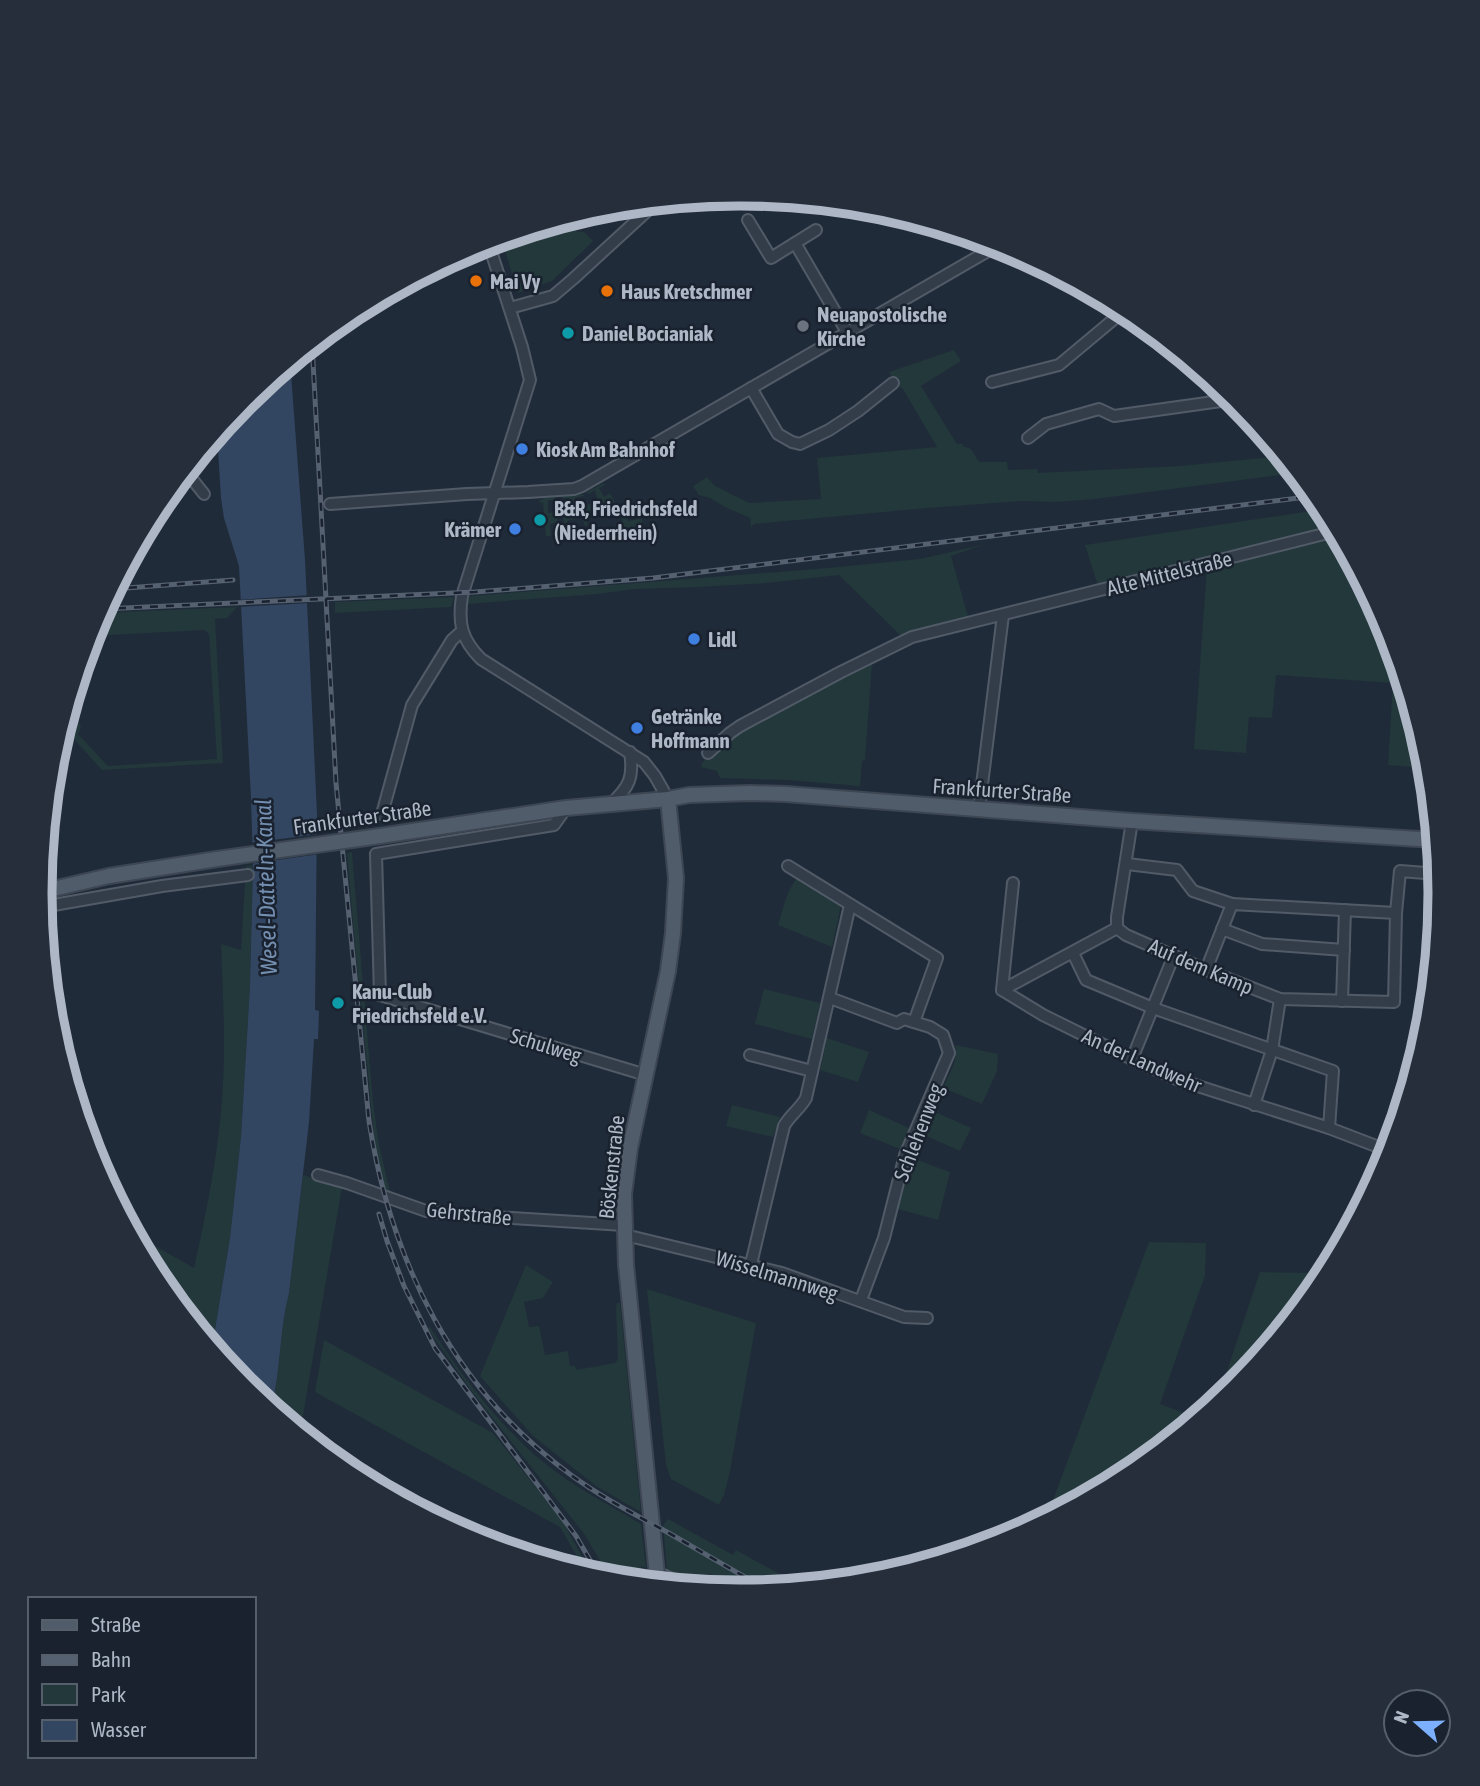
<svg xmlns="http://www.w3.org/2000/svg" width="1480" height="1786" font-family="'Asap Condensed',sans-serif">
<style>
.green{fill:#22383a}
.water{fill:#324662}
.pier{fill:#202b39}
.lines{fill:none;stroke-linecap:round;stroke-linejoin:round}
.minor-casing{stroke:#515a67;stroke-width:14}
.major-casing{stroke:#3d4653;stroke-width:18}
.minor{stroke:#333d4a;stroke-width:10}
.major{stroke:#515c6a;stroke-width:14}
.rail-casing{stroke:#556171;stroke-width:5}
.rail{stroke:#19222e;stroke-width:2.5;stroke-dasharray:8;stroke-linecap:butt}
.major-bridge-casing{stroke:#3d4653;stroke-width:18;stroke-linecap:butt}
.major-bridge{stroke:#515c6a;stroke-width:14}
.food-dot{fill:#e8710a;stroke:#19222e;stroke-width:2.5}
.worship-dot{fill:#6b7280;stroke:#19222e;stroke-width:2.5}
.culture-dot{fill:#0f9aa8;stroke:#19222e;stroke-width:2.5}
.shop-dot{fill:#3f7fe0;stroke:#19222e;stroke-width:2.5}
.labels{text-anchor:middle;dominant-baseline:central;stroke-width:5;stroke-linejoin:round;paint-order:stroke}
.poi-label{font-size:21px;font-weight:bold;fill:#aeb7c6;stroke:#19222e;text-anchor:start}
.street-label{font-size:21px;fill:#aeb7c6;stroke:#19222e}
.water-label{font-size:23px;font-style:italic;fill:#748eb0;stroke:#19222e}
.rim{fill:none;stroke:#aeb7c6;stroke-width:9}
</style>
<rect width="100%" height="100%" fill="#202b39"/>
<g class="green">
<path d="M571,217L576,231L584,232L593,241L552,281L518,293L501,238Z"/>
<path d="M954,350L961,361L921,386L957,444H963V447C975,447 973,456 980,462H1007L1008,470L1037,469L1038,473L1180,466L1282,456L1296,473L1095,499L1056,502L1021,501L927,508L754,524L751,527L750,518L725,507L710,498L699,495L693,486L707,477L715,486L749,503L821,499L817,458L937,447L903,389L896,384L889,372Z"/>
<path d="M604,483L605,485L599,488L604,497L610,493L617,506L615,507L610,501L585,516L588,525L585,526L582,517L567,521L568,528H565L562,512L570,511V499L562,498V496L583,494L584,496L575,498L578,508L598,501L595,490L588,494L587,492Z"/>
<path d="M555,497V500H548V513L556,512L558,522L550,524L551,536H546L543,503L538,502L544,498Z"/>
<path d="M1324,509L1335,528L1098,586L1085,545Z"/>
<path d="M622,514L629,521L642,518L643,528L626,530V534L587,540L586,532L593,530L596,536L623,521L620,516Z"/>
<path d="M1339,536L1368,590L1367,602L1374,603L1387,626L1426,757L1427,768L1388,765L1393,683L1276,675L1272,718L1249,717L1246,753L1194,749L1207,567Z"/>
<path d="M985,544L951,556L969,620L902,637L839,575L767,583L698,587L635,589L597,594L467,604L470,596L817,569L920,559Z"/>
<path d="M454,597L451,607L335,613V602Z"/>
<path d="M237,607L227,618L215,619L223,763L102,770L70,735L69,721H79L81,728L78,734L108,766L217,759L209,634L205,630L90,636L94,625L100,613Z"/>
<path d="M903,646L872,663L865,760L862,761L860,786L788,780L720,778L717,771L701,767L702,763L730,736L772,712Z"/>
<path d="M352,852L373,1103L379,1145L391,1196L388,1195C374,1159 372,1112 368,1073C360,1000 353,926 347,853Z"/>
<path d="M253,865L250,986L241,1137L230,1238L212,1348L189,1319L190,1313C166,1305 144,1255 132,1233L194,1268C206,1213 218,1156 222,1099C226,1048 223,996 221,944L241,950L246,866Z"/>
<path d="M797,878L801,879L841,905L832,947L778,925C783,910 786,891 797,878Z"/>
<path d="M764,989L820,1003L812,1039L755,1024Z"/>
<path d="M827,1038L869,1052L858,1082L820,1070Z"/>
<path d="M955,1045L998,1054L997,1071L982,1104L943,1088C949,1074 959,1060 955,1045Z"/>
<path d="M732,1105L780,1117L773,1137L726,1126Z"/>
<path d="M869,1110L909,1128L900,1149L860,1133Z"/>
<path d="M933,1111L971,1128L960,1151L922,1134Z"/>
<path d="M912,1158L950,1172L938,1220L898,1209Z"/>
<path d="M303,1175L342,1187L300,1433L271,1409C281,1371 279,1331 289,1293Z"/>
<path d="M1149,1242L1206,1243L1205,1275L1160,1404L1198,1418L1128,1475L1046,1519Z"/>
<path d="M526,1265L553,1282L543,1298L524,1302L529,1327L539,1326L545,1355L568,1351L570,1366H575L576,1370L615,1363L618,1359L616,1306L617,1303H620L641,1512L596,1486L533,1436L480,1376Z"/>
<path d="M1260,1272L1308,1273L1309,1297L1235,1388L1216,1404Z"/>
<path d="M647,1289L756,1323L730,1471L724,1495L719,1505L671,1479L666,1465Z"/>
<path d="M430,1327C457,1370 498,1423 536,1456C568,1484 606,1503 641,1524L646,1568L641,1566L642,1583L611,1580L585,1535L473,1393L428,1329Z"/>
<path d="M324,1340L493,1433L563,1522L593,1576L587,1574L560,1527L315,1392Z"/>
<path d="M668,1519L733,1555L736,1550L803,1587L740,1593L699,1589L667,1571L663,1525Z"/>
</g>
<path class="water" d="M290,361L305,560L317,814L315,1010L319,1011L318,1039H314L309,1122L289,1293C279,1331 281,1371 271,1409L245,1388L212,1348L230,1238L241,1137L250,986L253,865L251,798L239,566L224,518L221,498L217,433L245,398Z"/>
<g class="pier">
<path d="M310,595L311,603L237,607V600Z"/>
<path d="M320,834V854L249,864V843Z"/>
</g>
<g class="lines">
<defs>
<g id="minor">
<path d="M851,208L858,205"/>
<path d="M748,220L771,258L816,230"/>
<path d="M488,242L522,347L530,380L462,596C458,623 461,639 481,659L644,762L655,776L668,799"/>
<path d="M795,243L847,332"/>
<path d="M510,308L553,296L573,279L658,201"/>
<path d="M1213,380L1215,401"/>
<path d="M992,382L1059,365L1126,309"/>
<path d="M751,388L778,434L792,442L800,444L829,430L858,411L893,383"/>
<path d="M1028,438L1046,424L1099,409L1114,416L1235,399"/>
<path d="M181,476L192,479L204,494"/>
<path d="M330,504L467,494L528,492L574,489L582,486L1000,244"/>
<path d="M67,714H69"/>
<path d="M708,753L730,733L740,726L841,672L912,637L1336,531"/>
<path d="M611,804C629,787 634,778 630,752"/>
<path d="M566,808L554,825L376,854L380,995L646,1075"/>
<path d="M979,809L1003,615"/>
<path d="M382,814L412,705L452,640L462,631"/>
<path d="M1132,821L1117,917V928L1126,935L1206,970L1280,999L1394,1002L1396,913L1400,871L1438,874"/>
<path d="M1127,864L1177,870L1193,891L1232,904"/>
<path d="M788,866L937,958L914,1022"/>
<path d="M1013,883L1002,990L1043,1015L1132,1059L1179,1080L1329,1128L1389,1151"/>
<path d="M42,907L162,886L248,875"/>
<path d="M1222,929L1262,944L1344,950"/>
<path d="M1073,953L1086,980L1153,1008L1333,1071L1329,1128"/>
<path d="M1206,970L1232,904L1396,913"/>
<path d="M1002,990L1117,928"/>
<path d="M830,998L897,1023L904,1019L930,1027L943,1035L949,1053L905,1155L884,1238L861,1300"/>
<path d="M1342,1001L1345,910"/>
<path d="M750,1055L812,1071"/>
<path d="M1132,1059L1174,955"/>
<path d="M1254,1105L1272,1050L1280,999"/>
<path d="M318,1175L347,1183L426,1211L462,1215L624,1225"/>
<path d="M625,1235L782,1273L904,1317L927,1318"/>
<path d="M751,1264L784,1126C790,1115 800,1109 806,1098L850,905"/>
<path d="M656,1572L693,1588"/>
</g>
<g id="major">
<path d="M380,836L566,808L668,799L689,795L750,793L786,794L1132,821L1435,840"/>
<path d="M40,892L109,876L217,859"/>
<path d="M658,1585L626,1265L624,1194L630,1148L668,971L673,933L676,878L668,799"/>
</g>
</defs>
<use href="#minor" class="minor-casing"/>
<use href="#major" class="major-casing"/>
<use href="#minor" class="minor"/>
<use href="#major" class="major"/>
<defs>
<g id="rail">
<path d="M312,343L336,783L369,1121C391,1262 454,1390 571,1475C601,1497 634,1514 667,1532C700,1551 734,1571 768,1590"/>
<path d="M113,589L233,580"/>
<path d="M102,609L475,592L653,578L1315,496"/>
<path d="M379,1214L387,1241L404,1286L435,1348L576,1536L601,1579"/>
</g>
</defs>
<use href="#rail" class="rail-casing"/>
<use href="#rail" class="rail"/>
<defs>
<path id="major-bridge" d="M217,859L380,836"/>
</defs>
<use href="#major-bridge" class="major-bridge-casing"/>
<use href="#major-bridge" class="major-bridge"/>
</g>
<g class="food-dot">
<circle cx="476" cy="281" r="7"/>
<circle cx="607" cy="291" r="7"/>
</g>
<circle class="worship-dot" cx="803" cy="326" r="7"/>
<g class="culture-dot">
<circle cx="568" cy="333" r="7"/>
<circle cx="540" cy="520" r="7"/>
<circle cx="338" cy="1003" r="7"/>
</g>
<g class="shop-dot">
<circle cx="522" cy="449" r="7"/>
<circle cx="515" cy="529" r="7"/>
<circle cx="694" cy="639" r="7"/>
<circle cx="637" cy="728" r="7"/>
</g>
<g class="labels">
<g class="poi-label">
<text x="490" y="281">Mai Vy</text>
<text x="621" y="291">Haus Kretschmer</text>
<text x="817" y="314">Neuapostolische<tspan x="817" dy="24">Kirche</tspan></text>
<text x="582" y="333">Daniel Bocianiak</text>
<text x="536" y="449">Kiosk Am Bahnhof</text>
<text x="554" y="508">B&amp;R, Friedrichsfeld<tspan x="554" dy="24">(Niederrhein)</tspan></text>
<text x="501" y="529" text-anchor="end">Krämer</text>
<text x="708" y="639">Lidl</text>
<text x="651" y="716">Getränke<tspan x="651" dy="24">Hoffmann</tspan></text>
<text x="352" y="991">Kanu-Club<tspan x="352" dy="24">Friedrichsfeld e.V.</tspan></text>
</g>
<g class="street-label">
<text transform="translate(1169 573) rotate(-14)">Alte Mittelstraße</text>
<text transform="translate(1002 790) rotate(4)">Frankfurter Straße</text>
<text transform="translate(362 817) rotate(-8)">Frankfurter Straße</text>
<text transform="translate(1201 966) rotate(23)">Auf dem Kamp</text>
<text transform="translate(546 1045) rotate(17)">Schulweg</text>
<text transform="translate(1142 1060) rotate(24)">An der Landwehr</text>
<text transform="translate(918 1132) rotate(-69)">Schlehenweg</text>
<text transform="translate(611 1167) rotate(-84)">Böskenstraße</text>
<text transform="translate(469 1213) rotate(6)">Gehrstraße</text>
<text transform="translate(777 1275) rotate(17)">Wisselmannweg</text>
</g>
<g class="water-label">
<text transform="translate(266 887) rotate(-92)">Wesel-Datteln-Kanal</text>
</g>
</g>
<path d="M0 0H1480V1786H0ZM739 206H741A687 687 0 0 1 1428 893V893A687 687 0 0 1 741 1580H739A687 687 0 0 1 52 893V893A687 687 0 0 1 739 206Z" fill="#252e3a" fill-rule="evenodd"/>
<path class="rim" d="M739 206H741A687 687 0 0 1 1428 893V893A687 687 0 0 1 741 1580H739A687 687 0 0 1 52 893V893A687 687 0 0 1 739 206Z"/>
<rect x="28" y="1597" width="228" height="161" fill="#19222e" stroke="#555e6b" stroke-width="2"/>
<rect x="42" y="1620" width="35" height="10" fill="#515c6a" stroke="#555e6b" stroke-width="2"/>
<text x="91" y="1632" font-size="21" fill="#aeb7c6">Straße</text>
<rect x="42" y="1655" width="35" height="10" fill="#556171" stroke="#555e6b" stroke-width="2"/>
<text x="91" y="1667" font-size="21" fill="#aeb7c6">Bahn</text>
<rect x="42" y="1684" width="35" height="21" fill="#22383a" stroke="#555e6b" stroke-width="2"/>
<text x="91" y="1702" font-size="21" fill="#aeb7c6">Park</text>
<rect x="42" y="1720" width="35" height="21" fill="#324662" stroke="#555e6b" stroke-width="2"/>
<text x="91" y="1737" font-size="21" fill="#aeb7c6">Wasser</text>
<g transform="translate(1417 1723) rotate(290)"><circle r="33" fill="#19222e" stroke="#555e6b" stroke-width="2"/>
<path d="M0-5L12 26L0 18L-12 26Z" fill="#7caffd"/>
<text y="-10" font-size="19" font-weight="bold" text-anchor="middle" fill="#aeb7c6">N</text>
</g>
</svg>
